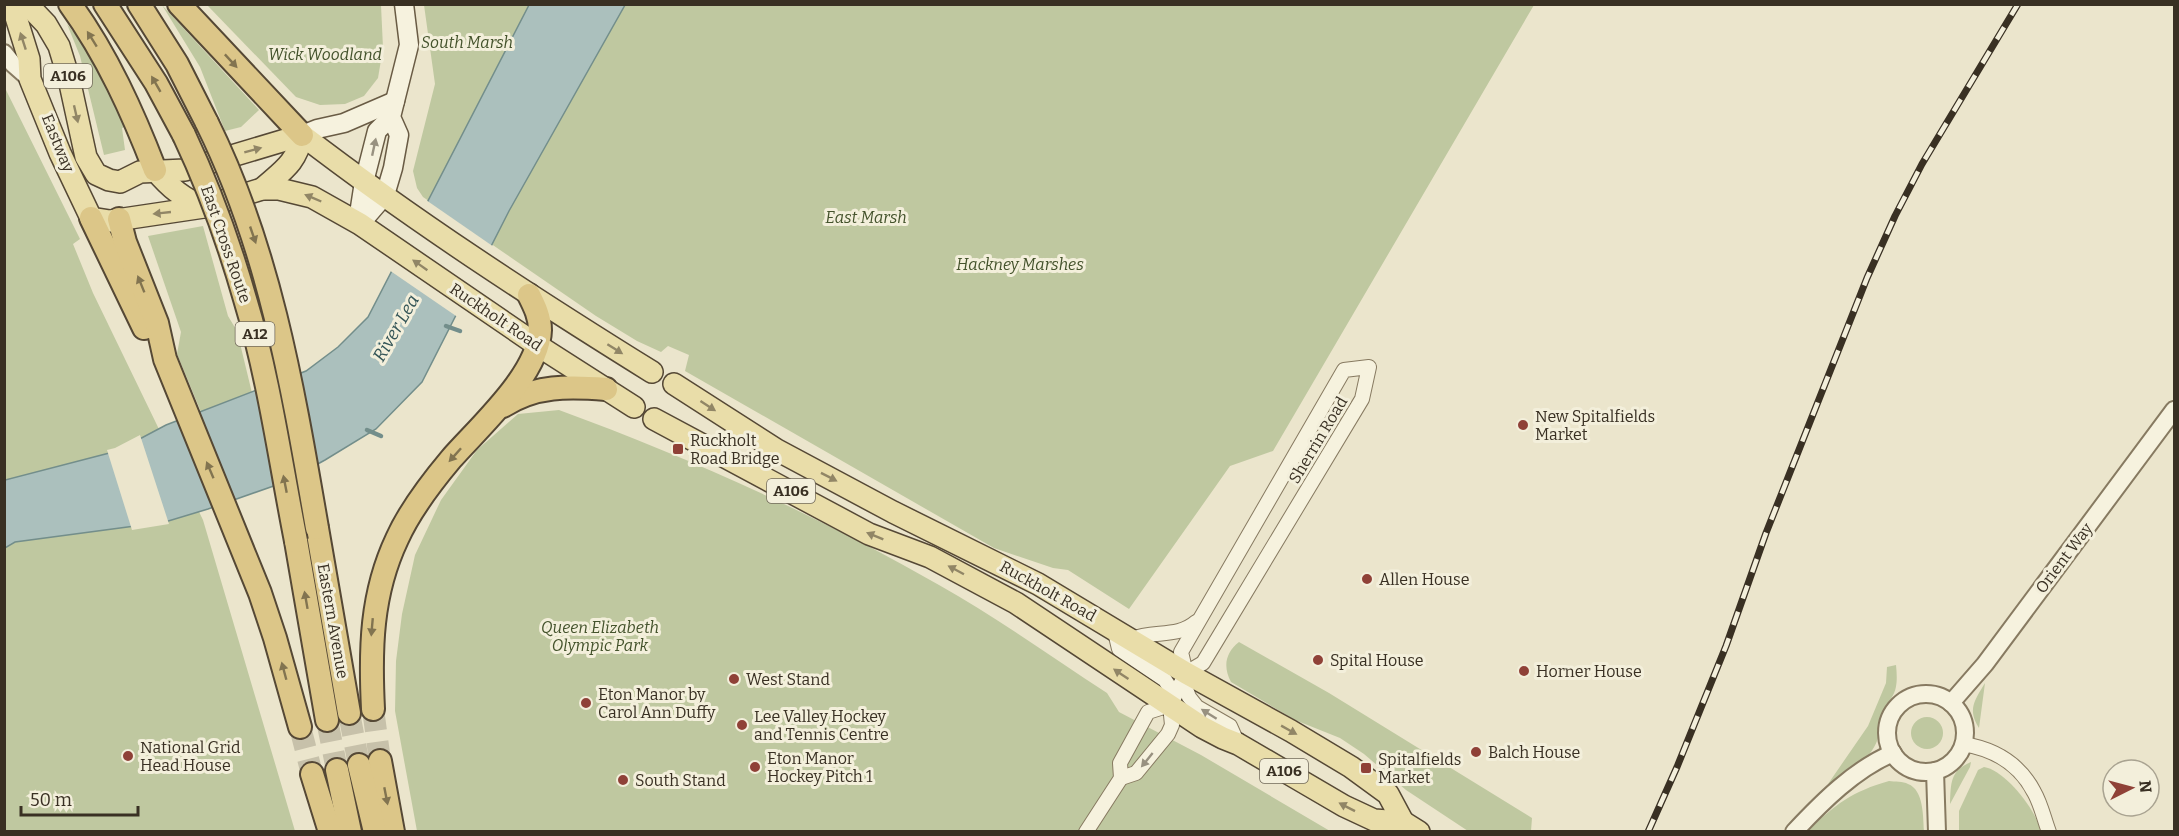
<svg xmlns="http://www.w3.org/2000/svg" width="2179" height="836" font-family="Bitter,serif">
<style>
.green{fill:#bfc8a0}
.water{fill:#abc0bd;stroke:#738e8b;stroke-width:1.5}
.pier{fill:#ebe5cc}
.lines{fill:none;stroke-linecap:round;stroke-linejoin:round}
.stream{stroke:#738e8b;stroke-width:4.5}
.trunk-tunnel{stroke:#c7c1aa;stroke-width:22;stroke-dasharray:22 11;stroke-linecap:butt}
.minor-casing{stroke:#877a61;stroke-width:16}
.tertiary-casing{stroke:#877a61;stroke-width:20}
.secondary-casing{stroke:#695b44;stroke-width:21}
.primary-casing{stroke:#554835;stroke-width:24}
.trunk-casing{stroke:#554835;stroke-width:26}
.minor{stroke:#f6f2de;stroke-width:14}
.tertiary{stroke:#f6f2de;stroke-width:16}
.secondary{stroke:#f6f2de;stroke-width:18}
.primary{stroke:#e9dda9;stroke-width:21}
.trunk{stroke:#dcc688;stroke-width:22}
.rail-casing{stroke:#393023;stroke-width:7}
.rail{stroke:#f3efdb;stroke-width:4.5;stroke-dasharray:14;stroke-linecap:butt}
.trunk-bridge-casing{stroke:#554835;stroke-width:26;stroke-linecap:butt}
.trunk-bridge{stroke:#dcc688;stroke-width:22}
.oneway{fill:#827450}
.oneway2{fill:#918666}
.oneway3{fill:#989180}
.poi-dot{fill:#8f4137;stroke:#f3efdb;stroke-width:2}
.labels{text-anchor:middle;dominant-baseline:central;stroke-width:6;stroke-linejoin:round;paint-order:stroke}
.shield{fill:#f3efdb;stroke:#71695a;stroke-width:1.5}
.shield-label{font-size:15px;font-weight:bold;fill:#393023}
.park-label{font-size:16px;font-style:italic;fill:#44532c;stroke:#f3efdb}
.street-label{font-size:16px;fill:#393023;stroke:#f3efdb}
.poi-label{font-size:16px;fill:#393023;stroke:#f3efdb;text-anchor:start}
.water-label{font-size:18px;font-style:italic;fill:#345557;stroke:#f3efdb}
</style>
<rect width="100%" height="100%" fill="#ebe5cc"/>
<g class="green">
<path d="M162,5L259,110L241,127L225,131L200,67Z"/>
<path d="M207,5H381L383,48L378,78L364,96L345,104L320,105L296,97Z"/>
<path d="M424,5H1534L1273,451L1230,466L1129,609L1068,570L1053,568L994,548L685,371L689,355L668,346L661,352L637,341L596,316L423,197L417,188L413,171L435,84Z"/>
<path d="M67,24L93,56L127,126L122,128L125,150L104,155L80,56Z"/>
<path d="M4,86L80,239L73,244L93,293L203,520L295,831H5Z"/>
<path d="M203,226L228,316L237,331L252,393L201,412L177,354L181,332L148,236Z"/>
<path d="M559,410C690,458 817,515 939,585C996,617 1052,657 1107,693L1119,712L1201,755L1330,831H417L395,711L396,661L402,614L415,555L441,500L477,450L518,414Z"/>
<path d="M1239,642L1329,693L1532,818L1531,831H1468L1406,790L1364,754L1340,738L1295,720L1231,682C1223,667 1225,653 1239,642Z"/>
<path d="M1896,665C1897,675 1898,688 1892,697C1890,701 1886,704 1884,709C1880,719 1881,730 1877,741C1870,760 1846,777 1828,784L1868,726L1886,683L1887,667Z"/>
<path d="M1985,683L1979,728C1967,709 1975,700 1985,683Z"/>
<circle cx="1927" cy="733" r="16"/>
<path d="M1971,762L1970,767L1950,804C1951,782 1950,771 1971,762Z"/>
<path d="M1984,767C2005,770 2038,812 2040,831H1959V811L1978,770Z"/>
<path d="M1889,781C1895,782 1903,781 1908,784C1924,790 1923,817 1924,831H1808C1834,805 1853,791 1889,781Z"/>
</g>
<path class="water" d="M529,5H625L509,211L422,382L376,429L325,460L285,482L208,509L165,522L15,542L5,548V480L117,451L166,425L306,371L338,347L368,317Z"/>
<g class="pier">
<path d="M426,200L494,247L459,318L389,270Z"/>
<path d="M140,435L169,524L132,530L107,450L115,448Z"/>
</g>
<g class="lines">
<g class="stream">
<path d="M446,326L460,331"/>
<path d="M367,430L381,436"/>
</g>
<g class="trunk-tunnel">
<path d="M373,709L380,761"/>
<path d="M349,713L359,765"/>
<path d="M327,720L337,770"/>
<path d="M300,727L312,774"/>
</g>
<defs>
<g id="minor">
<path d="M1369,367L1362,399L1203,663L1186,673L1181,652L1344,370Z"/>
<path d="M1114,628L1119,649L1165,680L1175,696"/>
<path d="M1132,639C1153,630 1178,638 1196,622"/>
<path d="M1183,681L1189,697L1197,707L1230,726L1238,744"/>
<path d="M1963,744C1994,749 2019,763 2034,792C2041,804 2044,819 2049,832"/>
<path d="M1121,778L1136,773L1168,734L1172,725L1170,705L1186,673"/>
<path d="M1086,832L1121,778L1120,763L1148,712L1170,705"/>
</g>
<g id="tertiary">
<path d="M4,53L13,64L30,79"/>
<circle cx="1926" cy="733" r="39"/>
<path d="M1951,703L1985,664L2174,410"/>
<path d="M1935,771L1937,832"/>
<path d="M1794,832C1822,802 1855,769 1893,753"/>
</g>
<g id="secondary">
<path d="M302,135L317,129L344,123L395,101"/>
<path d="M360,224L385,195L393,168L399,135L391,117L409,45L404,4"/>
<path d="M360,224L359,214L364,182L377,131L391,117"/>
</g>
<g id="primary">
<path d="M16,4L15,14L29,59L30,79L60,153L91,218L110,221L204,207L262,189H279L312,197L360,224L537,345L634,407"/>
<path d="M27,4L46,24L59,46L69,79L86,157L96,174L109,180L120,182L140,172L185,170L302,135"/>
<path d="M302,135C414,221 533,298 652,372"/>
<path d="M155,170C170,188 184,199 204,207"/>
<path d="M262,189C282,171 297,163 302,135"/>
<path d="M674,384L777,450L893,512L1038,584L1186,673L1291,731L1351,767L1388,794L1403,822"/>
<path d="M654,419L869,534L930,557L1016,603L1202,727L1223,738L1238,744L1344,806L1374,820L1403,822L1419,832"/>
</g>
<g id="trunk">
<path d="M70,4C107,55 133,113 155,170"/>
<path d="M105,4L156,83L184,135"/>
<path d="M139,4L177,64L207,123"/>
<path d="M179,4L302,135"/>
<path d="M91,218L144,328"/>
<path d="M119,219L125,242L157,323L165,359L260,593L275,638L300,727"/>
<path d="M503,406C535,385 569,386 606,389"/>
<path d="M317,528L349,713"/>
<path d="M296,541L327,720"/>
<path d="M373,709C370,649 371,594 397,539C410,510 430,484 451,459C479,427 539,374 540,330C540,317 535,307 529,295"/>
<path d="M380,761L393,832"/>
<path d="M359,765L375,832"/>
<path d="M337,770L350,832"/>
<path d="M312,774L330,832"/>
</g>
</defs>
<use href="#minor" class="minor-casing"/>
<use href="#tertiary" class="tertiary-casing"/>
<use href="#secondary" class="secondary-casing"/>
<use href="#primary" class="primary-casing"/>
<use href="#trunk" class="trunk-casing"/>
<use href="#minor" class="minor"/>
<use href="#tertiary" class="tertiary"/>
<use href="#secondary" class="secondary"/>
<use href="#primary" class="primary"/>
<use href="#trunk" class="trunk"/>
<defs>
<path id="rail" d="M1648,832L1677,767L1726,646L1766,533L1867,278L1895,216L1922,164L2018,4"/>
</defs>
<use href="#rail" class="rail-casing"/>
<use href="#rail" class="rail"/>
<defs>
<g id="trunk-bridge">
<path d="M207,123C270,250 293,389 317,528"/>
<path d="M184,135C209,188 229,243 245,299C269,378 280,460 296,541"/>
</g>
</defs>
<use href="#trunk-bridge" class="trunk-bridge-casing"/>
<use href="#trunk-bridge" class="trunk-bridge"/>
</g>
<defs><path id="oneway-solid" d="M-6-.8H1V-3.2L6.5 0L1 3.2V.8H-6Z" transform="scale(1.5)"/></defs>
<g class="oneway">
<use href="#oneway-solid" transform="translate(92 39) rotate(-122)"/>
<use href="#oneway-solid" transform="translate(231 61) rotate(47)"/>
<use href="#oneway-solid" transform="translate(156 84) rotate(-120)"/>
<use href="#oneway-solid" transform="translate(253 235) rotate(71)"/>
<use href="#oneway-solid" transform="translate(141 284) rotate(-112)"/>
<use href="#oneway-solid" transform="translate(455 455) rotate(132)"/>
<use href="#oneway-solid" transform="translate(210 470) rotate(-113)"/>
<use href="#oneway-solid" transform="translate(285 484) rotate(-101)"/>
<use href="#oneway-solid" transform="translate(306 600) rotate(-100)"/>
<use href="#oneway-solid" transform="translate(372 627) rotate(95)"/>
<use href="#oneway-solid" transform="translate(284 671) rotate(-105)"/>
<use href="#oneway-solid" transform="translate(386 796) rotate(79)"/>
</g>
<g class="oneway2">
<use href="#oneway-solid" transform="translate(23 41) rotate(-108)"/>
<use href="#oneway-solid" transform="translate(76 114) rotate(77)"/>
<use href="#oneway-solid" transform="translate(253 150) rotate(-15)"/>
<use href="#oneway-solid" transform="translate(313 198) rotate(-157)"/>
<use href="#oneway-solid" transform="translate(162 213) rotate(174)"/>
<use href="#oneway-solid" transform="translate(420 265) rotate(-145)"/>
<use href="#oneway-solid" transform="translate(615 349) rotate(32)"/>
<use href="#oneway-solid" transform="translate(708 406) rotate(33)"/>
<use href="#oneway-solid" transform="translate(829 477) rotate(27)"/>
<use href="#oneway-solid" transform="translate(875 536) rotate(-158)"/>
<use href="#oneway-solid" transform="translate(956 570) rotate(-152)"/>
<use href="#oneway-solid" transform="translate(1121 674) rotate(-146)"/>
<use href="#oneway-solid" transform="translate(1289 730) rotate(29)"/>
<use href="#oneway-solid" transform="translate(1347 807) rotate(-153)"/>
</g>
<g class="oneway3">
<use href="#oneway-solid" transform="translate(374 147) rotate(-78)"/>
<use href="#oneway-solid" transform="translate(1209 714) rotate(-148)"/>
<use href="#oneway-solid" transform="translate(1147 760) rotate(129)"/>
</g>
<g class="poi-dot">
<circle cx="1523" cy="425" r="6"/>
<rect x="672" y="443" width="12" height="12" rx="3"/>
<circle cx="1367" cy="579" r="6"/>
<circle cx="1318" cy="660" r="6"/>
<circle cx="1524" cy="671" r="6"/>
<circle cx="734" cy="679" r="6"/>
<circle cx="586" cy="703" r="6"/>
<circle cx="742" cy="725" r="6"/>
<circle cx="1476" cy="752" r="6"/>
<circle cx="128" cy="756" r="6"/>
<circle cx="755" cy="767" r="6"/>
<rect x="1360" y="762" width="12" height="12" rx="3"/>
<circle cx="623" cy="780" r="6"/>
</g>
<g class="labels">
<g class="shield">
<rect x="44" y="64" width="48" height="24" rx="4.5"/>
<rect x="235.5" y="322" width="39" height="24" rx="4.5"/>
<rect x="767" y="479" width="48" height="24" rx="4.5"/>
<rect x="1260" y="759" width="48" height="24" rx="4.5"/>
</g>
<g class="shield-label">
<text x="68" y="76">A106</text>
<text x="255" y="334">A12</text>
<text x="791" y="491">A106</text>
<text x="1284" y="771">A106</text>
</g>
<g class="park-label">
<text x="467" y="42">South Marsh</text>
<text x="325" y="54">Wick Woodland</text>
<text x="866" y="217">East Marsh</text>
<text x="1020" y="264">Hackney Marshes</text>
<text x="600" y="627">Queen Elizabeth<tspan x="600" dy="18">Olympic Park</tspan></text>
</g>
<g class="street-label">
<text transform="translate(58 143) rotate(68)">Eastway</text>
<text transform="translate(226 244) rotate(71)">East Cross Route</text>
<text transform="translate(496 317) rotate(34)">Ruckholt Road</text>
<text transform="translate(1318 440) rotate(-59)">Sherrin Road</text>
<text transform="translate(2064 558) rotate(-53)">Orient Way</text>
<text transform="translate(1048 591) rotate(29)">Ruckholt Road</text>
<text transform="translate(333 621) rotate(80)">Eastern Avenue</text>
</g>
<g class="poi-label">
<text x="1535" y="416">New Spitalfields<tspan x="1535" dy="18">Market</tspan></text>
<text x="690" y="440">Ruckholt<tspan x="690" dy="18">Road Bridge</tspan></text>
<text x="1379" y="579">Allen House</text>
<text x="1330" y="660">Spital House</text>
<text x="1536" y="671">Horner House</text>
<text x="746" y="679">West Stand</text>
<text x="598" y="694">Eton Manor by<tspan x="598" dy="18">Carol Ann Duffy</tspan></text>
<text x="754" y="716">Lee Valley Hockey<tspan x="754" dy="18">and Tennis Centre</tspan></text>
<text x="140" y="747">National Grid<tspan x="140" dy="18">Head House</tspan></text>
<text x="1488" y="752">Balch House</text>
<text x="767" y="758">Eton Manor<tspan x="767" dy="18">Hockey Pitch 1</tspan></text>
<text x="1378" y="759">Spitalfields<tspan x="1378" dy="18">Market</tspan></text>
<text x="635" y="780">South Stand</text>
</g>
<g class="water-label">
<text transform="translate(396 328) rotate(-60)">River Lea</text>
</g>
</g>
<rect width="2179" height="836" fill="none" stroke="#393023" stroke-width="12"/>
<g transform="translate(2131 788) rotate(84)"><circle r="28" fill="#f3efdb" stroke="#a9a391" stroke-width="1.5"/>
<path d="M0-4.5L10 22L0 15L-10 22Z" fill="#8f4137"/>
<text y="-9" font-size="16" font-weight="bold" text-anchor="middle" fill="#393023">N</text>
</g>
<path d="M21 806v9h117v-9" fill="none" stroke="#393023" stroke-width="3"/>
<text x="30" y="806" font-size="18" fill="#393023" stroke="#f3efdb" stroke-width="4.5" paint-order="stroke">50 m</text>
</svg>
